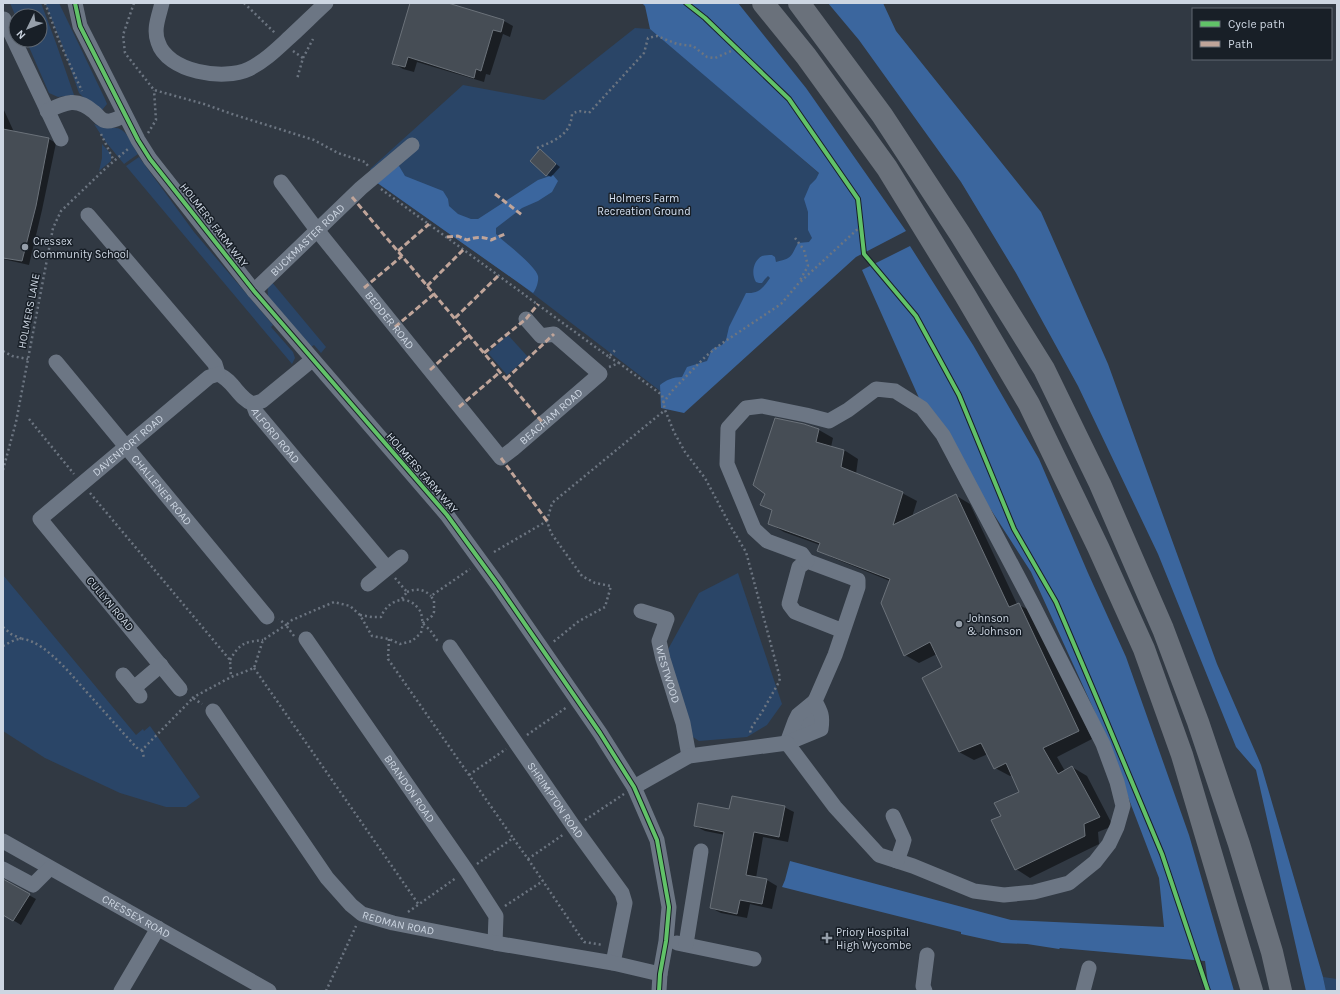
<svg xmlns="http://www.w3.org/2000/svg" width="1340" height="994" font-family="Karla,sans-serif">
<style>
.green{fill:#2a4567}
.forest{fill:#3b669e}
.shadow{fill:#0007}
.building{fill:#464d55;stroke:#6b727a}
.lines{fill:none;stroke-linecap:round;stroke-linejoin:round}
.path{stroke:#6c7581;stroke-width:2.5;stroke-dasharray:2 3;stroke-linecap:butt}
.minor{stroke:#6c7684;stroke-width:15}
.highway{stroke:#6a717b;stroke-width:22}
.quiet{stroke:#c0a59a;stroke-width:3;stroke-dasharray:6 3;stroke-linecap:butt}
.cycleway-casing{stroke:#181f27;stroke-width:6}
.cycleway{stroke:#61c268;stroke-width:4}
.poi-dot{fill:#969faa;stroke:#181f27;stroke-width:1.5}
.labels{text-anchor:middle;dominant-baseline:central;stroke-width:3;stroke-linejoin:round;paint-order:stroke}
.park-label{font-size:11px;fill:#d5e2f4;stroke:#181f27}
.street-label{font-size:11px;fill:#cdd6e2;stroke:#181f27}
.poi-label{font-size:11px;fill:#cdd6e2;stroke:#181f27;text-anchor:start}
</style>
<rect width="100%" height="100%" fill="#313943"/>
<g class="green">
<path d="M10,3H41L56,43L74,95L58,97L49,93L26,40H40V16L16,17Z"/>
<path d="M45,3H59L105,99L107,104L102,110L97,111L79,93L61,42Z"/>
<path d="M635,28L650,29L662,37L822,176L854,254L668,397L515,280L376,182L370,169L463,85L544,100Z"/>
<path d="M94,124C102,128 108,128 116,128C127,129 133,146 138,154L124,164L105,141Z"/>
<path d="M102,144L111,154V161L99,171L102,158Z"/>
<path d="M139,157L194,232L273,325L271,327L293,352L295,358L292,364L126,166Z"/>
<path d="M271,281L326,347L321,353L314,345L311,347L269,299C267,292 267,287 271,281Z"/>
<path d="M508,335L528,357L507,375L488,353Z"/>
<path d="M738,573L782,704L767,725L747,737L699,741L693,737L666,653L699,593Z"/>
<path d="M3,575L136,735L143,729L144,731L150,726L200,797L186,807H166L120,793L45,758L3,731Z"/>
<path d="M1323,977L1337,979V991H1326Z"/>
</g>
<g class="forest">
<path d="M642,3H738L806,88L906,231L856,257L684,413L661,408L660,385C666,380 673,377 682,377L687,367L707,361L712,349L722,345L726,340L729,327L746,293C759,294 763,288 770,278L768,276L765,279L762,283H759L756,282C751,274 753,261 762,256C765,255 769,255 772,255L775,257L776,262C792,258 790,258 798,243L809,242L812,238L808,230V212L804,199L810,185L816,179L819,173L650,29L645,6Z"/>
<path d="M828,3H883L896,31L1041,212L1108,364L1217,664L1261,765L1323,977L1326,991H1306L1256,770L1236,747L1158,554L1078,386L1016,273L961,182L859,40Z"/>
<path d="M399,166L405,176L443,191L448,199L449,206L458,214L471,219H478L538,180L553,175L558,181L552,192L538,201L522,208L496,228V234C505,243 535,265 538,276C539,281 536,290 533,293L376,182L392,167Z"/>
<path d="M910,246L973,345L1039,459L1088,573L1126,657L1189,835L1234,991H1209L1205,961L1060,948L1059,949L1027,944L1002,943L961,934V932L782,887L785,880L790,861L1011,920L1164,927L1159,878L1099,721L1031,572L919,398L862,270Z"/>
</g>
<g class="shadow">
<path d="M411,3H445L504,21L513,26L510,37L503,34L490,75L486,74L484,82L417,62L414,72L403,69L393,63Z"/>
<path d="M3,108L14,132L49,139L56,143L42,210L29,265L3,259Z"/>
<path d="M540,151L560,167L551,177L547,175Z"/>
<path d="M804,425L819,430L833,438L831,447L844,450L858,459L856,474L902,493L917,501L912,517L955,495L970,504L1017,604L1033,612L1092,739L1057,757L1065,771L1072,767L1087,776L1113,826L1098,832L1099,844L1030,878L1016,869L1002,817L1020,792L1013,775L1010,776L995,768L988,754L974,760L959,752L943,668L937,654L919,663L905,655L890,581L833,558L818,550L820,545L784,532L770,524L773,511L761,504Z"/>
<path d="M784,807L794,812L788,842L763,837L756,878L767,880L777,886L772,909L750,904L747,918L721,913L711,908L725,835L705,831L695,826L730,810Z"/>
<path d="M3,879L5,882L36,899L21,925L3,914Z"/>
</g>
<g class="building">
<path d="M410,3H448L504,20L501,32L493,30L481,71L476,69L474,78L408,57L405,67L392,64Z"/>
<path d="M3,129L49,138L36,206L22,261L3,258Z"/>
<path d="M540,149L556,164L546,176L530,161Z"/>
<path d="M775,418L804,424L819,429L816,442L844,450L841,467L903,492L893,525L956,494L1009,607L1019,603L1079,731L1043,748L1058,774L1072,766L1100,817L1084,824L1085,836L1015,870L991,820L1001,816L994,803L1019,792L1006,763L994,769L981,743L959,752L922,678L942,667L930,642L904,656L881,603L890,579L817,551L820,543L768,524L772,510L760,505L765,494L753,485Z"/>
<path d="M732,796L785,806L779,837L754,832L746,875L767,879L762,904L740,900L737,914L710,908L724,832L694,826L698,803L729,809Z"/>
<path d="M3,879L30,894L13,921L3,915Z"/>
</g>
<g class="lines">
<g class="path">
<path d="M45,3L60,43L82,91"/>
<path d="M134,3L123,35L125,53L154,90L204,104L232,114L314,140L338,153L365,162L368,166"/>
<path d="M244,3L275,33"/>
<path d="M293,51L303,58L297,79"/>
<path d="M303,58L313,39"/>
<path d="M148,133L156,120L154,90"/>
<path d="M101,134L114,161"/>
<path d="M537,148C554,141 571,135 572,114C579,110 582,111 589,113L644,53L648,38L657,36L677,44L693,46L707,57L715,58L731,51L735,47"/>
<path d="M381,189L609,357L616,349"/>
<path d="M795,238L804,250L808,266L799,282"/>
<path d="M3,351L12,356L28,359"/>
<path d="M609,357L619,363"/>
<path d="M609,367L619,363L662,395L665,410L674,432L685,452L705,478L731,527L746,552L780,678L779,682L762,712L750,730L751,735"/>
<path d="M663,403L672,391L706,356L721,344L781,304L798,284L861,226"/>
<path d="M29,419L74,474"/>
<path d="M3,470L16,422L53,228L61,211L107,167L128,149"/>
<path d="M90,493L230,660L231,677"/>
<path d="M547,521L552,503L665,410"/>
<path d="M494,552L547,521L551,533L582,576L595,583L611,586L605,607L579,621L552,643"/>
<path d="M395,578L407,592L401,600"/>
<path d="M407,592C416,588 424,589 431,596"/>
<path d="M360,615L372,617H381C387,601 406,593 418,608C423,614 421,618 423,623C424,625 428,628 430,630C433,634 436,639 439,643"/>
<path d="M3,627L11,634L22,639"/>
<path d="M294,636L286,625L292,620L334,602L350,606L360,615L372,636L389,639L400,644L412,641L421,633L423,623L432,616L434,612V601L431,596L470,569"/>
<path d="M389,639L388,659L513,838"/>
<path d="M3,646C9,643 16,638 23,639C47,642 77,682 93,699C108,716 123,733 138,749L142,750L193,698L202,704"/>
<path d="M230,660C240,643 244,642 263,640"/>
<path d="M254,668L419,905"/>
<path d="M192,698L231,677L254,668L263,640L286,625L279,619"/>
<path d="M527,735L567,707"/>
<path d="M142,750L144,758"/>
<path d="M469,775L506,749"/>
<path d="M585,820L624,794"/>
<path d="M528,859L584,942L603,945"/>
<path d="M477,864L513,838L528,859L564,834"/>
<path d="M505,906L543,881"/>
<path d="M408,912L456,878"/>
<path d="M326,991L356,926"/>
</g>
<g class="minor">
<path d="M75,3L80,26L138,140L150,159L254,291L447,515L498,585L600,733L634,787L657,840L669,907L666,941L660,974L659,991"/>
<path d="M162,3C159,16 153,29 158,42C167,72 224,81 249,69C265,61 277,49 290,37C302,26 314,14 326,3"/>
<path d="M4,19L61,139"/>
<path d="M47,111C66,102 77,97 94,112C98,115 101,121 107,121C113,122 120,117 125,115"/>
<path id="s1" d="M281,182L317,230L501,458L513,449L600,374L554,334L541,336L526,319"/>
<path id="s2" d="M88,215L215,364L218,374C234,381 238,398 253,404L256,412L387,568"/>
<path id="s3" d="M254,291L361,188L412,145"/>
<path id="s4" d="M56,362L267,617"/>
<path d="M253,404L262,401L312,360"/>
<path d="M368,584L401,557"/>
<path id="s5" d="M641,611L667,619L659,641L663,659L683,723L689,756"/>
<path id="s6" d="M306,639L467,871L496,916L495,943"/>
<path id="s7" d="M450,647L574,827L622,893L625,903L613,963"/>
<path d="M123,675L134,688"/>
<path id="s8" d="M180,689L40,519L209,377L218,374"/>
<path d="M140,696L134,688L161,665"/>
<path id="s9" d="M213,711L327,878L351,905L362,914L393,923L495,943L613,963L660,974"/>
<path d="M792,738L811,719L815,701"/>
<path d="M788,740L795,721L798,715L815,701"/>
<path d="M787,743L821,729C823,716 821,712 815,701L835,655L858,587V580L807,561L799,567L789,604L795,612L843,631"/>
<path d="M634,787L689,756L787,743L835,807L879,855L913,866L974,891L1004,895L1034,892L1069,883L1095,862L1109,844L1117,827L1123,806L1117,782L1103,744L1033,605L943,435L922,408L895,391L876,389L848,410L829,421L806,415L762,406L746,408L728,428L727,464L754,529L767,541L802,554L807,561"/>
<path d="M893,816L904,840L902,847L897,861"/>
<path id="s10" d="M3,841L269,991"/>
<path d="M3,869L33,885L50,868"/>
<path d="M677,943L754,959"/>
<path d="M686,944L701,851"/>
<path d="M121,991L158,928"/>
<path d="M925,991L923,986L927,955"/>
<path d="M1083,991L1089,968"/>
</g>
<g class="highway">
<path d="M763,3L806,56L887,168L965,295L1029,404L1098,547L1144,649L1182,755L1252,991"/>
<path d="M799,3L882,115L960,234L1044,369L1100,484L1163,629L1198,722L1239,844L1272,952L1281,991"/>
</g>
<g class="quiet">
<path d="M495,194L522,215"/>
<path d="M352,197L543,423"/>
<path d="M447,237L458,236L467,240C476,237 482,236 491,240L505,234"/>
<path d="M398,251L429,224"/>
<path d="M427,286L464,249"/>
<path d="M364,288L402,256"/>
<path d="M455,318L499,275"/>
<path d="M395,327L434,294"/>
<path d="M484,353L526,319L538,304"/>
<path d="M430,370L469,335"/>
<path d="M506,379L554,334"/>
<path d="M459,407L500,372"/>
<path d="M501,458L547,521"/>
</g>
<defs>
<g id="cycleway">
<path d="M75,3L80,26L138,140L150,159L254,291L447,515L498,585L600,733L634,787L657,840L669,907L666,941L660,974L659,991"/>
<path d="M686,3L705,18L789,99L858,199L864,254L916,316L959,395L1014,529L1056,602L1101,708L1162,854L1208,991"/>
</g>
</defs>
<use href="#cycleway" class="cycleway-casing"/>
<use href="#cycleway" class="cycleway"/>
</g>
<g class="poi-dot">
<circle cx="25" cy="247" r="4"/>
<circle cx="959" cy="624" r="4"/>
<path d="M825 932h4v4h4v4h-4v4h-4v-4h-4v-4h4z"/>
</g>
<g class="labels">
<g class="park-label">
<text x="644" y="198">Holmers Farm<tspan x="644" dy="13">Recreation Ground</tspan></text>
</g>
<g class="street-label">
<text transform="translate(214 225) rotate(52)">HOLMERS FARM WAY</text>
<text stroke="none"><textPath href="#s3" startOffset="74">BUCKMASTER ROAD</textPath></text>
<text transform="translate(29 311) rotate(-79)">HOLMERS LANE</text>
<text stroke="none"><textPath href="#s1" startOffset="176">BEDDER ROAD</textPath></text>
<text stroke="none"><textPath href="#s1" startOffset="418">BEACHAM ROAD</textPath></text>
<text stroke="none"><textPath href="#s2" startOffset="292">ALFORD ROAD</textPath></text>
<text stroke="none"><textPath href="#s8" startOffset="335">DAVENPORT ROAD</textPath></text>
<text transform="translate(422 473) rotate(49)">HOLMERS FARM WAY</text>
<text stroke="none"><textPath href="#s4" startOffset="166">CHALLENER ROAD</textPath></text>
<text transform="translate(110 604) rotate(50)">CULLYN ROAD</text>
<text stroke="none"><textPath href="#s5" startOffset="85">WESTWOOD</textPath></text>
<text stroke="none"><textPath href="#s6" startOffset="182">BRANDON ROAD</textPath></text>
<text stroke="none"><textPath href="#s7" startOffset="186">SHRIMPTON ROAD</textPath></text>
<text stroke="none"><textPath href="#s10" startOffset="153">CRESSEX ROAD</textPath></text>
<text stroke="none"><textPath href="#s9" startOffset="290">REDMAN ROAD</textPath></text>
</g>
<g class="poi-label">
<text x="33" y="241">Cressex<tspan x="33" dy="13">Community School</tspan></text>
<text x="967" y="618">Johnson<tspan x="967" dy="13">&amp; Johnson</tspan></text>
<text x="836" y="932">Priory Hospital<tspan x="836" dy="13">High Wycombe</tspan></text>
</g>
</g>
<rect width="1340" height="994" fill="none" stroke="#cdd6e2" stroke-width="8"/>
<rect x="1192" y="8" width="140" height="52" fill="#181f27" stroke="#606872"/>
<rect x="1200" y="21" width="20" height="6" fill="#61c268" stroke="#606872"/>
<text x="1228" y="28" font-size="12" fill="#cdd6e2">Cycle path</text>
<rect x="1200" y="41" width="20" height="6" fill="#c0a59a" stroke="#606872"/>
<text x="1228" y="48" font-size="12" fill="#cdd6e2">Path</text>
<g transform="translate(28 28) rotate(227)"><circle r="19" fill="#181f27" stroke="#606872"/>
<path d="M0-3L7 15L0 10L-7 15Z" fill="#969faa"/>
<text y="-6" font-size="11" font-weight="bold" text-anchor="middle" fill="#cdd6e2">N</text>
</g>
</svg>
